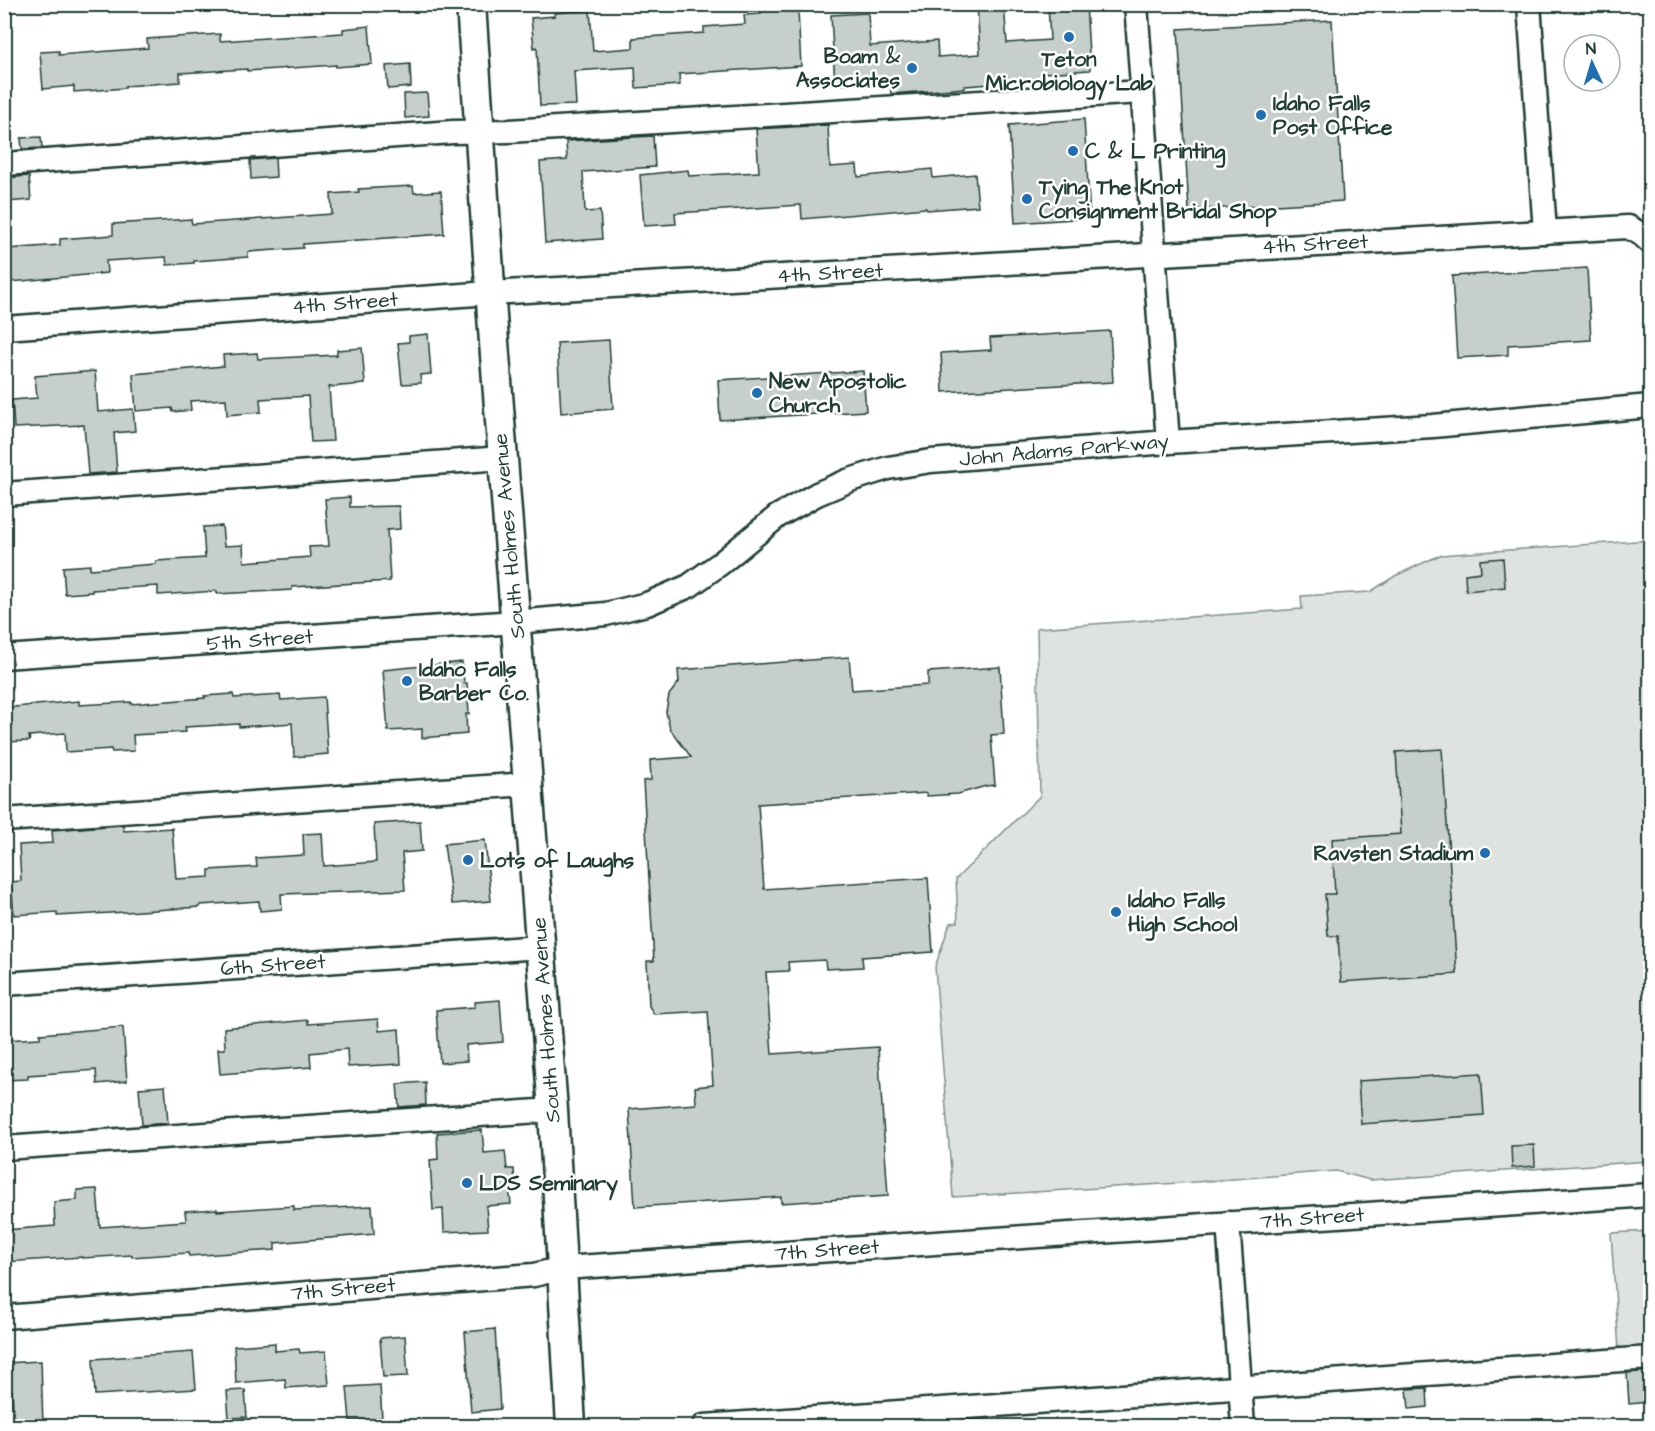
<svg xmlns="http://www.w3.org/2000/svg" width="1655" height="1431" font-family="'Architects Daughter',sans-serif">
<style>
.green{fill:#dee3e2;stroke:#7e908b;stroke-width:1.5}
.building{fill:#c7cfcc;stroke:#1f3d34;stroke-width:1.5}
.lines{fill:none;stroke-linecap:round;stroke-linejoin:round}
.minor-casing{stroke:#1f3d34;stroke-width:27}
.major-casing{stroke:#1f3d34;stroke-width:33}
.minor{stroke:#fff;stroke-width:22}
.major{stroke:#fff;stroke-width:28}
.poi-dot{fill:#1f6fb2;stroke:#fff;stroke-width:2}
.labels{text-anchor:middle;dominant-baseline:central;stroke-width:5;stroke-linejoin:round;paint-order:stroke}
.poi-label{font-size:21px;font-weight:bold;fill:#1f3d34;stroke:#fff;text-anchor:start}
.street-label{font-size:21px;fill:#1f3d34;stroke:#fff}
</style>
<rect width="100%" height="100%" fill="#fff"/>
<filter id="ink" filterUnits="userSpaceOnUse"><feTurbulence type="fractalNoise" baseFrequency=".0167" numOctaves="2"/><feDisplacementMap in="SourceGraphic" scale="12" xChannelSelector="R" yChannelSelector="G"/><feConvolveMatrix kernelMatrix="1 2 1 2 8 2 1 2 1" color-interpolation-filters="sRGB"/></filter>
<g filter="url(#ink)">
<g class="green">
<path d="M1650,540V1161L1370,1180L1336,1171L1195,1182L953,1197L935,967L950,923L958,922L956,879L1040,796L1037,628L1302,609L1301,596L1370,592L1395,576L1440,555Z"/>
<path d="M1650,1231V1348L1619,1350L1611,1233Z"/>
</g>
<g class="building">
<path d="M760,4H786L787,12L798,11L801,66L679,74L680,85L636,88L635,67L574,71L576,105L540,106L537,47L534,48L531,18L555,16L554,13L590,10L593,51L633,48V38L704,33V27L745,24L744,15L761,14Z"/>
<path d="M977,4H1004L1007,43L1050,40L1048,4H1086L1090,70L1043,73L1044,80L965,86V88L891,94L890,82L835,85L831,15L868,13L870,46L937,41L938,57L980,54Z"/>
<path d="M1332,20L1343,201L1189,210L1178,29Z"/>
<path d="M369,26L372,64L336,67V65L247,71V69L180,73V82L125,86V88L74,92V86L43,89L40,52L59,51V55L148,48L147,39L220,34V41L343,33V29Z"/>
<path d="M410,64L411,87L388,89L386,66Z"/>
<path d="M427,93L429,116L405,118L404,94Z"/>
<path d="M1084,119L1090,218L1015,223L1009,125Z"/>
<path d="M828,125L830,167L857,165L858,177L932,169L933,178L975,174L978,206L927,210L926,208L802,219L801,205L675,213L676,224L644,226L640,175L688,170L689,176L759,172L756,129Z"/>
<path d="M653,136L655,167L583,172L585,212L600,211L602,239L545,243L540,162L567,160L566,141Z"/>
<path d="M41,137L42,148L22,149L21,138Z"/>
<path d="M275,158L276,177L251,179L250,160Z"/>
<path d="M29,176L31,200L6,202L4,178Z"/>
<path d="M413,186L414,193L441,191L444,234L303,244V248L248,252V257L194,261V263L167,265L166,257L106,261L107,273L11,282L8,249L60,245V239L113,235V224L191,219L192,224L332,214L331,194L359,192L358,189Z"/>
<path d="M1587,268L1591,340L1508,345V355L1457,358L1452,276Z"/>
<path d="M1110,331L1113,382L943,392L941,353L991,350L990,338Z"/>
<path d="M428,334L431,374L420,375L421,383L402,384L398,343L409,342V336Z"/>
<path d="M609,340L613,409L561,413L557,343Z"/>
<path d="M362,348L365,384L329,387L333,441L311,442L308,396L260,399L261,412L227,415L226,399L190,401L191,410L173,412L172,408L136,411L133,374L224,366L223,355L257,353L258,359L337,355V350Z"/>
<path d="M95,371L98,412L133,409L135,431L114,433L117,472L88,474L84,425L14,428L12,400L37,398L35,376Z"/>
<path d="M863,371L866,411L720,420L718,380Z"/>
<path d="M350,497V507L399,506L400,529L387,530L390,581L292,587V590L217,594V591L158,595V586L92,590V592L65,594L63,567L90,565V569L156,564V561L205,558L203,527L222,526L224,546L243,545L244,562L310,557L309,547L329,546L325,499Z"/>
<path d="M1503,558L1505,587L1466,591L1465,574L1481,572L1480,560Z"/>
<path d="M849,657L852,690L928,685V672L1000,667L1004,734L991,735L995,785L986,786L958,794L927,796V793L758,804L764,889L928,878L933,952L862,957L863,967L826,969L825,960L788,962L789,971L766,972L772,1054L878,1047L888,1196L781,1203V1197L635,1207L629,1109L696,1104L695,1087L713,1085L708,1011L654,1014L649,1006L647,961H654L643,781L651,780L650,760L691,757L670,729L666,712L669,695L679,682L678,670Z"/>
<path d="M462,662L464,683H467L469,714H466L467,734L422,738V729L388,731L383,670Z"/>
<path d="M233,694L234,698L280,695L281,700L324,697L328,754L294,757L292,723L239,727V724L185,727L186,732L133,735L134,751L112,752L111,749L66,752L65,733L29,736L30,741L4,742V708L79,701V705L131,702V704L205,698L204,696Z"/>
<path d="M1442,749L1457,974L1341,982L1338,936H1328L1325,894H1335L1332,839L1401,834L1396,752Z"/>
<path d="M420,821L422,851L402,853L405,890L281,894L282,909L260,911L259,901L200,905V907L110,913L57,916V912L14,915L11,882L21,881L19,845L53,843L52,830L123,825L124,831L172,828L176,879L209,877V870L257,867L256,858L304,855L303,834L322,833L324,866L376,862L374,824Z"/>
<path d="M485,840L491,901L452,904L444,844Z"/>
<path d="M500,1000L503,1042L466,1045L467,1061L440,1063L436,1010L475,1007V1002Z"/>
<path d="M378,1019L379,1031L399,1029L401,1064L348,1067L347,1049L310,1053L311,1067L220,1074L218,1049H225L224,1028L308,1020V1024Z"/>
<path d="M123,1027L127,1081L97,1084L96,1070L28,1075V1079L4,1080V1040L40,1038V1034Z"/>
<path d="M1481,1073L1484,1115L1361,1124L1358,1081Z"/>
<path d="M425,1082L426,1105L399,1107L397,1084Z"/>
<path d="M165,1086L168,1123L142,1125L139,1088Z"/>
<path d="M482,1130L484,1153L505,1151L507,1169H514L515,1187H509L511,1204L486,1206L488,1230L444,1232L443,1209L433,1210L430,1160L438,1159L437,1133Z"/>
<path d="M1534,1145L1535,1166L1512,1168L1511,1146Z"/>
<path d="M97,1189L100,1227L186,1221L185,1211L217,1209V1211L294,1206V1210L372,1206L374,1234L275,1243V1250L189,1256L188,1253L132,1257V1255L82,1258V1257L4,1262V1230L55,1226L54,1202L77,1200V1190Z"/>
<path d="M495,1329L500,1409L471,1412L465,1332Z"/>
<path d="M405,1336L408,1376L383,1377L380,1338Z"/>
<path d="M275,1343V1351L299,1349L300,1353L326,1351L329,1385L286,1388L285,1379L236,1383L234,1346Z"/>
<path d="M193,1352L196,1389L95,1395L93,1359Z"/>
<path d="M41,1361L43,1426H14L12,1391L4,1392V1363Z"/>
<path d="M1650,1371V1402L1629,1404L1627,1373Z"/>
<path d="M380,1385L382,1419L350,1421L347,1387Z"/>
<path d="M1427,1388L1428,1407L1409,1409L1407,1389Z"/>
<path d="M245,1390L247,1417L229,1418L227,1391Z"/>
</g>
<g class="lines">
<defs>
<g id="minor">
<path d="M1136,4L1168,442"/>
<path d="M1529,4L1545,232"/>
<path d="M4,164L453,132L509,131L1142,92"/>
<path d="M4,328L490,293L1628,227L1641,234L1650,242"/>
<path d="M4,494L503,458"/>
<path d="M4,657L516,622L606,614L647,604L689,586L721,563L778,516L817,494L850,480L888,468L931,461L1168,442L1433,426L1650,406"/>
<path d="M4,820L528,784"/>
<path d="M4,984L541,947"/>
<path d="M4,1148L553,1110"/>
<path d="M1228,1223L1243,1426"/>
<path d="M4,1317L534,1275L563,1268L1650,1195"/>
<path d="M704,1426L1650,1358"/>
</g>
<path id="major" d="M471,4L492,316L553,1110L571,1426"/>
</defs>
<use href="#minor" class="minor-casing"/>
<use href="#major" class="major-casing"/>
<use href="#minor" class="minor"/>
<use href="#major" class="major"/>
</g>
</g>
<g class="poi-dot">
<circle cx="1069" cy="37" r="6"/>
<circle cx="912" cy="68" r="6"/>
<circle cx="1261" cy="115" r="6"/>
<circle cx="1073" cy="151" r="6"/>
<circle cx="1027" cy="199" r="6"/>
<circle cx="757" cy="393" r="6"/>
<circle cx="407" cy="681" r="6"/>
<circle cx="1485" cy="853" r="6"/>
<circle cx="468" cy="860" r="6"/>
<circle cx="1116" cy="912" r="6"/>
<circle cx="467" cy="1183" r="6"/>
</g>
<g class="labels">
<g class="poi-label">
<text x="900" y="56" text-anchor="end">Boam &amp;<tspan x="900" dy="24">Associates</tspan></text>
<text x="1069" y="59" text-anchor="middle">Teton<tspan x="1069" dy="24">Microbiology Lab</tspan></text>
<text x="1273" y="103">Idaho Falls<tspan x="1273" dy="24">Post Office</tspan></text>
<text x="1085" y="151">C &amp; L Printing</text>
<text x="1039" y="187">Tying The Knot<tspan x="1039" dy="24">Consignment Bridal Shop</tspan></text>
<text x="769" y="381">New Apostolic<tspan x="769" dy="24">Church</tspan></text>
<text x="419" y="669">Idaho Falls<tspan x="419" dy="24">Barber Co.</tspan></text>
<text x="1473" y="853" text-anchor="end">Ravsten Stadium</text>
<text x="480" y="860">Lots of Laughs</text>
<text x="1128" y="900">Idaho Falls<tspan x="1128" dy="24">High School</tspan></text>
<text x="479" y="1183">LDS Seminary</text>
</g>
<g class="street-label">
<text transform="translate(1315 244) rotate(-3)">4th Street</text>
<text transform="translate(830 273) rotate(-3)">4th Street</text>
<text transform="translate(345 303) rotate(-4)">4th Street</text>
<text transform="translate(1064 450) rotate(-5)">John Adams Parkway</text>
<text transform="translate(509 536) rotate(-95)">South Holmes Avenue</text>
<text transform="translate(260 640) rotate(-4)">5th Street</text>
<text transform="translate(273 965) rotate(-4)">6th Street</text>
<text transform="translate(546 1020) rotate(-94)">South Holmes Avenue</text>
<text transform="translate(1312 1218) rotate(-4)">7th Street</text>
<text transform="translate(827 1250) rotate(-4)">7th Street</text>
<text transform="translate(343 1289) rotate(-5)">7th Street</text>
</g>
</g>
<rect width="1655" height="1431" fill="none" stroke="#fff" stroke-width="24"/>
<rect x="12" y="12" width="1631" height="1407" fill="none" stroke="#1f3d34" stroke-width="2" filter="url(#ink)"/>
<g transform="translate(1592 63) rotate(356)"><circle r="28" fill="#ffffff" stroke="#a5b1ae" stroke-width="1.5"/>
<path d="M0-4.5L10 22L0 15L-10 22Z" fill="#1f6fb2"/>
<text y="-9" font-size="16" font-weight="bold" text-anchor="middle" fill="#1f3d34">N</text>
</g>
</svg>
